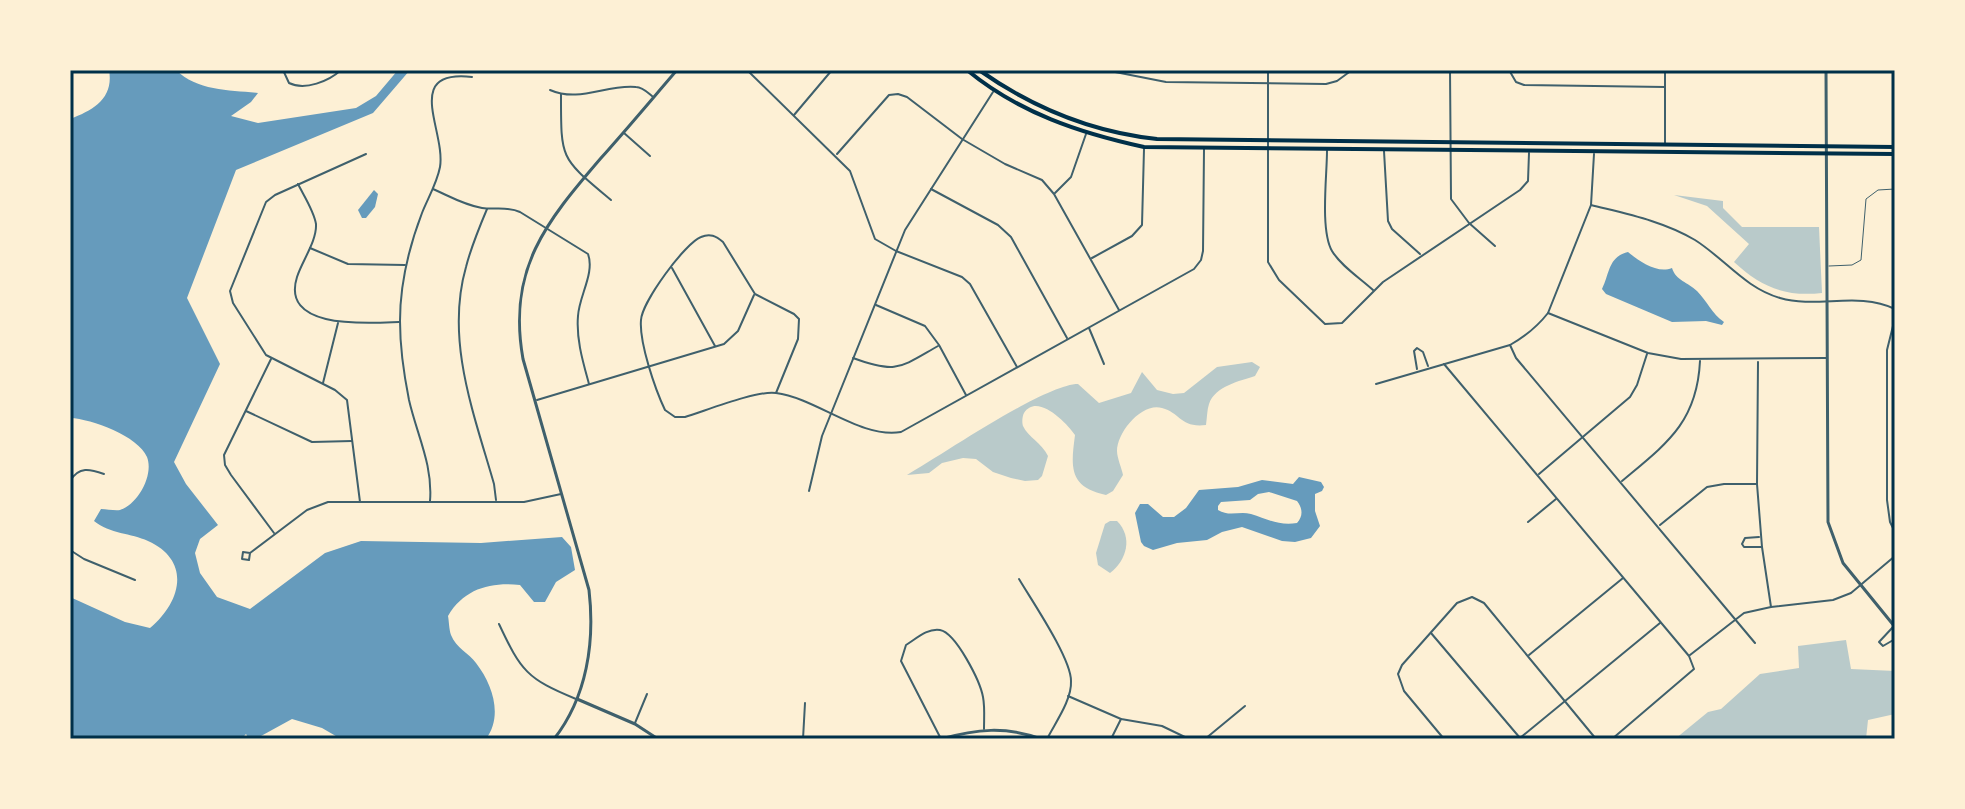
<svg xmlns="http://www.w3.org/2000/svg" width="1965" height="809" font-family="Manrope,sans-serif">
<style>
.green{fill:#b9caca}
.water{fill:#669bbc;fill-rule:evenodd}
.lines{fill:none;stroke-linecap:round;stroke-linejoin:round}
.service{stroke:#3f606c;stroke-width:1}
.minor{stroke:#3f606c;stroke-width:2}
.tertiary{stroke:#3f606c;stroke-width:3}
.primary{stroke:#003049;stroke-width:4}
.neatline{fill:none;stroke:#003049;stroke-width:3}
</style>
<rect width="100%" height="100%" fill="#fdf0d5"/>
<g class="green">
<path d="M1674,195L1723,201V208L1742,227H1819L1822,293C1785,297 1761,287 1734,262L1749,244L1707,206Z"/>
<path d="M1252,362L1260,367L1255,376C1240,381 1215,386 1209,404C1207,410 1207,418 1206,425C1180,428 1181,413 1162,408C1142,402 1117,432 1117,451C1117,458 1122,469 1123,475L1113,491L1106,495C1068,487 1071,466 1075,435C1067,423 1037,392 1024,413C1022,417 1022,423 1023,426C1028,437 1042,443 1048,456L1042,476L1038,480L1025,481L1011,478L993,472L976,459L963,458L942,463L929,473L907,475C942,455 1045,384 1078,384L1099,403L1131,393L1142,372L1157,390L1173,394L1184,393L1217,367Z"/>
<path d="M1110,521H1117C1133,537 1127,560 1110,573L1098,565L1096,553L1105,524Z"/>
<path d="M1846,640L1851,669L1895,671V714L1868,720L1866,739H1675L1708,712L1721,709L1760,674L1799,668L1798,646Z"/>
</g>
<g class="water">
<path d="M109,70H176C197,91 230,90 258,93L251,102L231,116L258,123L356,108L376,96L398,70H410L373,113L236,170L187,298L220,364L174,462L186,484L218,525L200,539L195,553L200,573L217,597L250,609L325,553L361,541L481,543L562,537L571,547L575,570L556,582L545,602H534L520,585C490,582 464,589 448,616C449,621 449,629 451,635C456,648 469,653 476,663C493,685 503,716 486,739H341L322,728L292,719L261,736L249,739L246,734L241,739H70V597L125,622L150,628C181,602 192,561 148,541C131,533 110,534 94,521L101,509C107,509 115,511 120,510C138,504 154,475 147,457C138,436 92,419 70,418V119C94,110 114,98 109,70Z"/>
<path d="M374,190L378,194L375,207L366,218H362L358,210Z"/>
<path d="M1628,252C1639,261 1657,274 1672,268C1676,281 1688,282 1697,291C1707,301 1712,314 1724,322L1722,325L1706,321L1672,322L1606,294L1602,289C1610,273 1608,257 1628,252Z"/>
<path d="M1299,477L1321,482L1324,487L1322,491L1315,494V511L1320,526L1311,538L1295,542L1282,541L1242,527L1222,532L1207,540L1177,543L1153,550L1144,546L1141,542L1135,513L1140,504H1148L1163,517H1174L1186,508L1199,490L1238,487L1262,480L1293,484ZM1269,492L1297,501C1303,509 1303,516 1297,523C1279,526 1267,519 1251,514C1239,511 1229,517 1218,510V506L1221,502L1250,500L1258,494Z"/>
</g>
<g class="lines">
<path class="service" d="M1829,266L1852,265L1861,260L1866,199L1878,190L1895,189"/>
<g class="minor">
<path d="M283,70L289,83C305,91 329,81 341,70"/>
<path d="M747,70L850,171L875,239L896,251L962,277L970,284L1017,367"/>
<path d="M1105,70L1166,82L1326,84L1337,81L1352,70"/>
<path d="M1268,70V262L1279,280L1325,324L1342,323L1383,282L1520,190L1528,181L1529,153"/>
<path d="M1450,70L1451,199L1469,223L1495,246"/>
<path d="M1509,70L1516,82L1524,85L1665,87"/>
<path d="M1665,70V143"/>
<path d="M550,90C580,103 606,84 636,87C643,87 648,93 653,97"/>
<path d="M561,94C561,161 560,157 611,200"/>
<path d="M794,115L832,70"/>
<path d="M624,133L650,156"/>
<path d="M1327,151C1327,176 1320,230 1332,251C1341,266 1360,278 1373,290"/>
<path d="M1384,151L1388,221L1392,229L1420,254"/>
<path d="M837,154L889,95L898,94L907,97L962,139L1005,164L1042,180L1054,194L1119,310"/>
<path d="M298,184C304,196 314,211 316,224C317,241 302,261 297,277C280,331 370,323 399,322"/>
<path d="M433,189C449,196 464,205 482,208C495,210 507,206 520,212L588,254C595,273 579,296 578,316C576,339 583,362 589,384"/>
<path d="M931,189L998,225L1011,237L1067,338"/>
<path d="M1055,193L1071,177L1086,134"/>
<path d="M1591,205C1627,214 1663,221 1695,240C1725,259 1745,288 1780,298C1817,309 1858,291 1895,309"/>
<path d="M487,209C479,228 471,247 466,267C445,340 474,414 494,484L496,500"/>
<path d="M310,248L348,264L405,265"/>
<path d="M1092,258L1132,236L1142,225L1144,149"/>
<path d="M672,268L715,346"/>
<path d="M876,305L925,326L939,345L966,395"/>
<path d="M1548,313L1648,353L1681,359L1826,358"/>
<path d="M1895,318L1887,350V500L1890,522L1895,532"/>
<path d="M1089,328L1104,364"/>
<path d="M1510,345L1516,358L1755,643"/>
<path d="M853,358C897,374 899,368 938,346"/>
<path d="M271,359L224,455L225,465L231,475L274,533"/>
<path d="M1758,362L1757,484L1762,547L1771,607"/>
<path d="M1444,364L1689,656L1694,669L1612,739"/>
<path d="M1417,369L1414,351L1417,348L1423,352L1428,366"/>
<path d="M323,383L338,323"/>
<path d="M1376,384L1510,345C1526,336 1537,327 1548,313L1591,205L1594,154"/>
<path d="M776,393L798,339L799,319L794,314L755,294L723,242C716,236 710,233 701,237C685,243 642,302 641,320C639,342 655,389 665,410L675,417H685C705,411 757,390 776,393C816,398 861,439 901,432L1194,269L1201,260L1203,251L1204,149"/>
<path d="M537,400L724,344L738,331L754,295"/>
<path d="M246,411L312,442L352,441"/>
<path d="M1539,474L1630,397L1637,385L1647,354"/>
<path d="M70,481C79,466 90,469 104,474"/>
<path d="M1622,481C1666,444 1697,423 1700,361"/>
<path d="M809,491L822,436L905,230L993,92"/>
<path d="M430,501C433,465 417,435 409,400C404,375 400,346 400,321C400,284 409,247 422,213C428,198 437,183 440,167C446,131 402,69 472,77"/>
<path d="M360,502L347,400L335,390L266,355L233,303L230,291L266,202L275,195L366,154"/>
<path d="M1528,522L1556,499"/>
<path d="M1660,525L1707,487L1724,484H1756"/>
<path d="M1759,537L1745,538L1742,544L1744,547H1761"/>
<path d="M70,550L84,559L135,580"/>
<path d="M250,553L243,552L242,559L249,560L250,553L307,510L328,502H524L561,494"/>
<path d="M1019,579C1032,601 1071,658 1071,681C1072,700 1055,723 1047,739"/>
<path d="M499,624C521,671 527,679 576,699"/>
<path d="M1893,627L1879,642L1883,646L1895,639"/>
<path d="M1431,633L1520,738"/>
<path d="M1529,655L1623,578"/>
<path d="M1690,655L1744,613L1771,607L1833,600L1851,593L1895,556"/>
<path d="M1068,696L1121,719L1162,726L1189,739"/>
<path d="M635,723L647,694"/>
<path d="M940,737L901,661L906,645C916,639 927,628 940,630C956,633 980,681 983,697C985,707 984,718 984,729"/>
<path d="M1520,738L1660,623"/>
<path d="M803,739L805,703"/>
<path d="M1111,739L1121,719"/>
<path d="M1205,739L1245,706"/>
<path d="M1444,739L1404,691L1398,674L1402,665L1457,603L1472,597L1484,603L1596,739"/>
</g>
<g class="tertiary">
<path d="M1826,70L1828,522L1843,563L1895,627"/>
<path d="M577,699L635,724L658,739"/>
<path d="M554,739C587,697 595,642 589,590L523,359C507,269 546,222 601,158C627,129 652,99 677,70"/>
<path d="M941,739C976,729 1006,726 1041,739"/>
</g>
<g class="primary">
<path d="M967,70C1019,113 1080,133 1144,147L1895,154"/>
<path d="M979,70C1033,108 1091,132 1157,139L1895,147"/>
</g>
</g>
<rect width="1965" height="809" fill="none" stroke="#fdf0d5" stroke-width="144"/>
<rect x="72" y="72" width="1821" height="665" class="neatline"/>
</svg>
